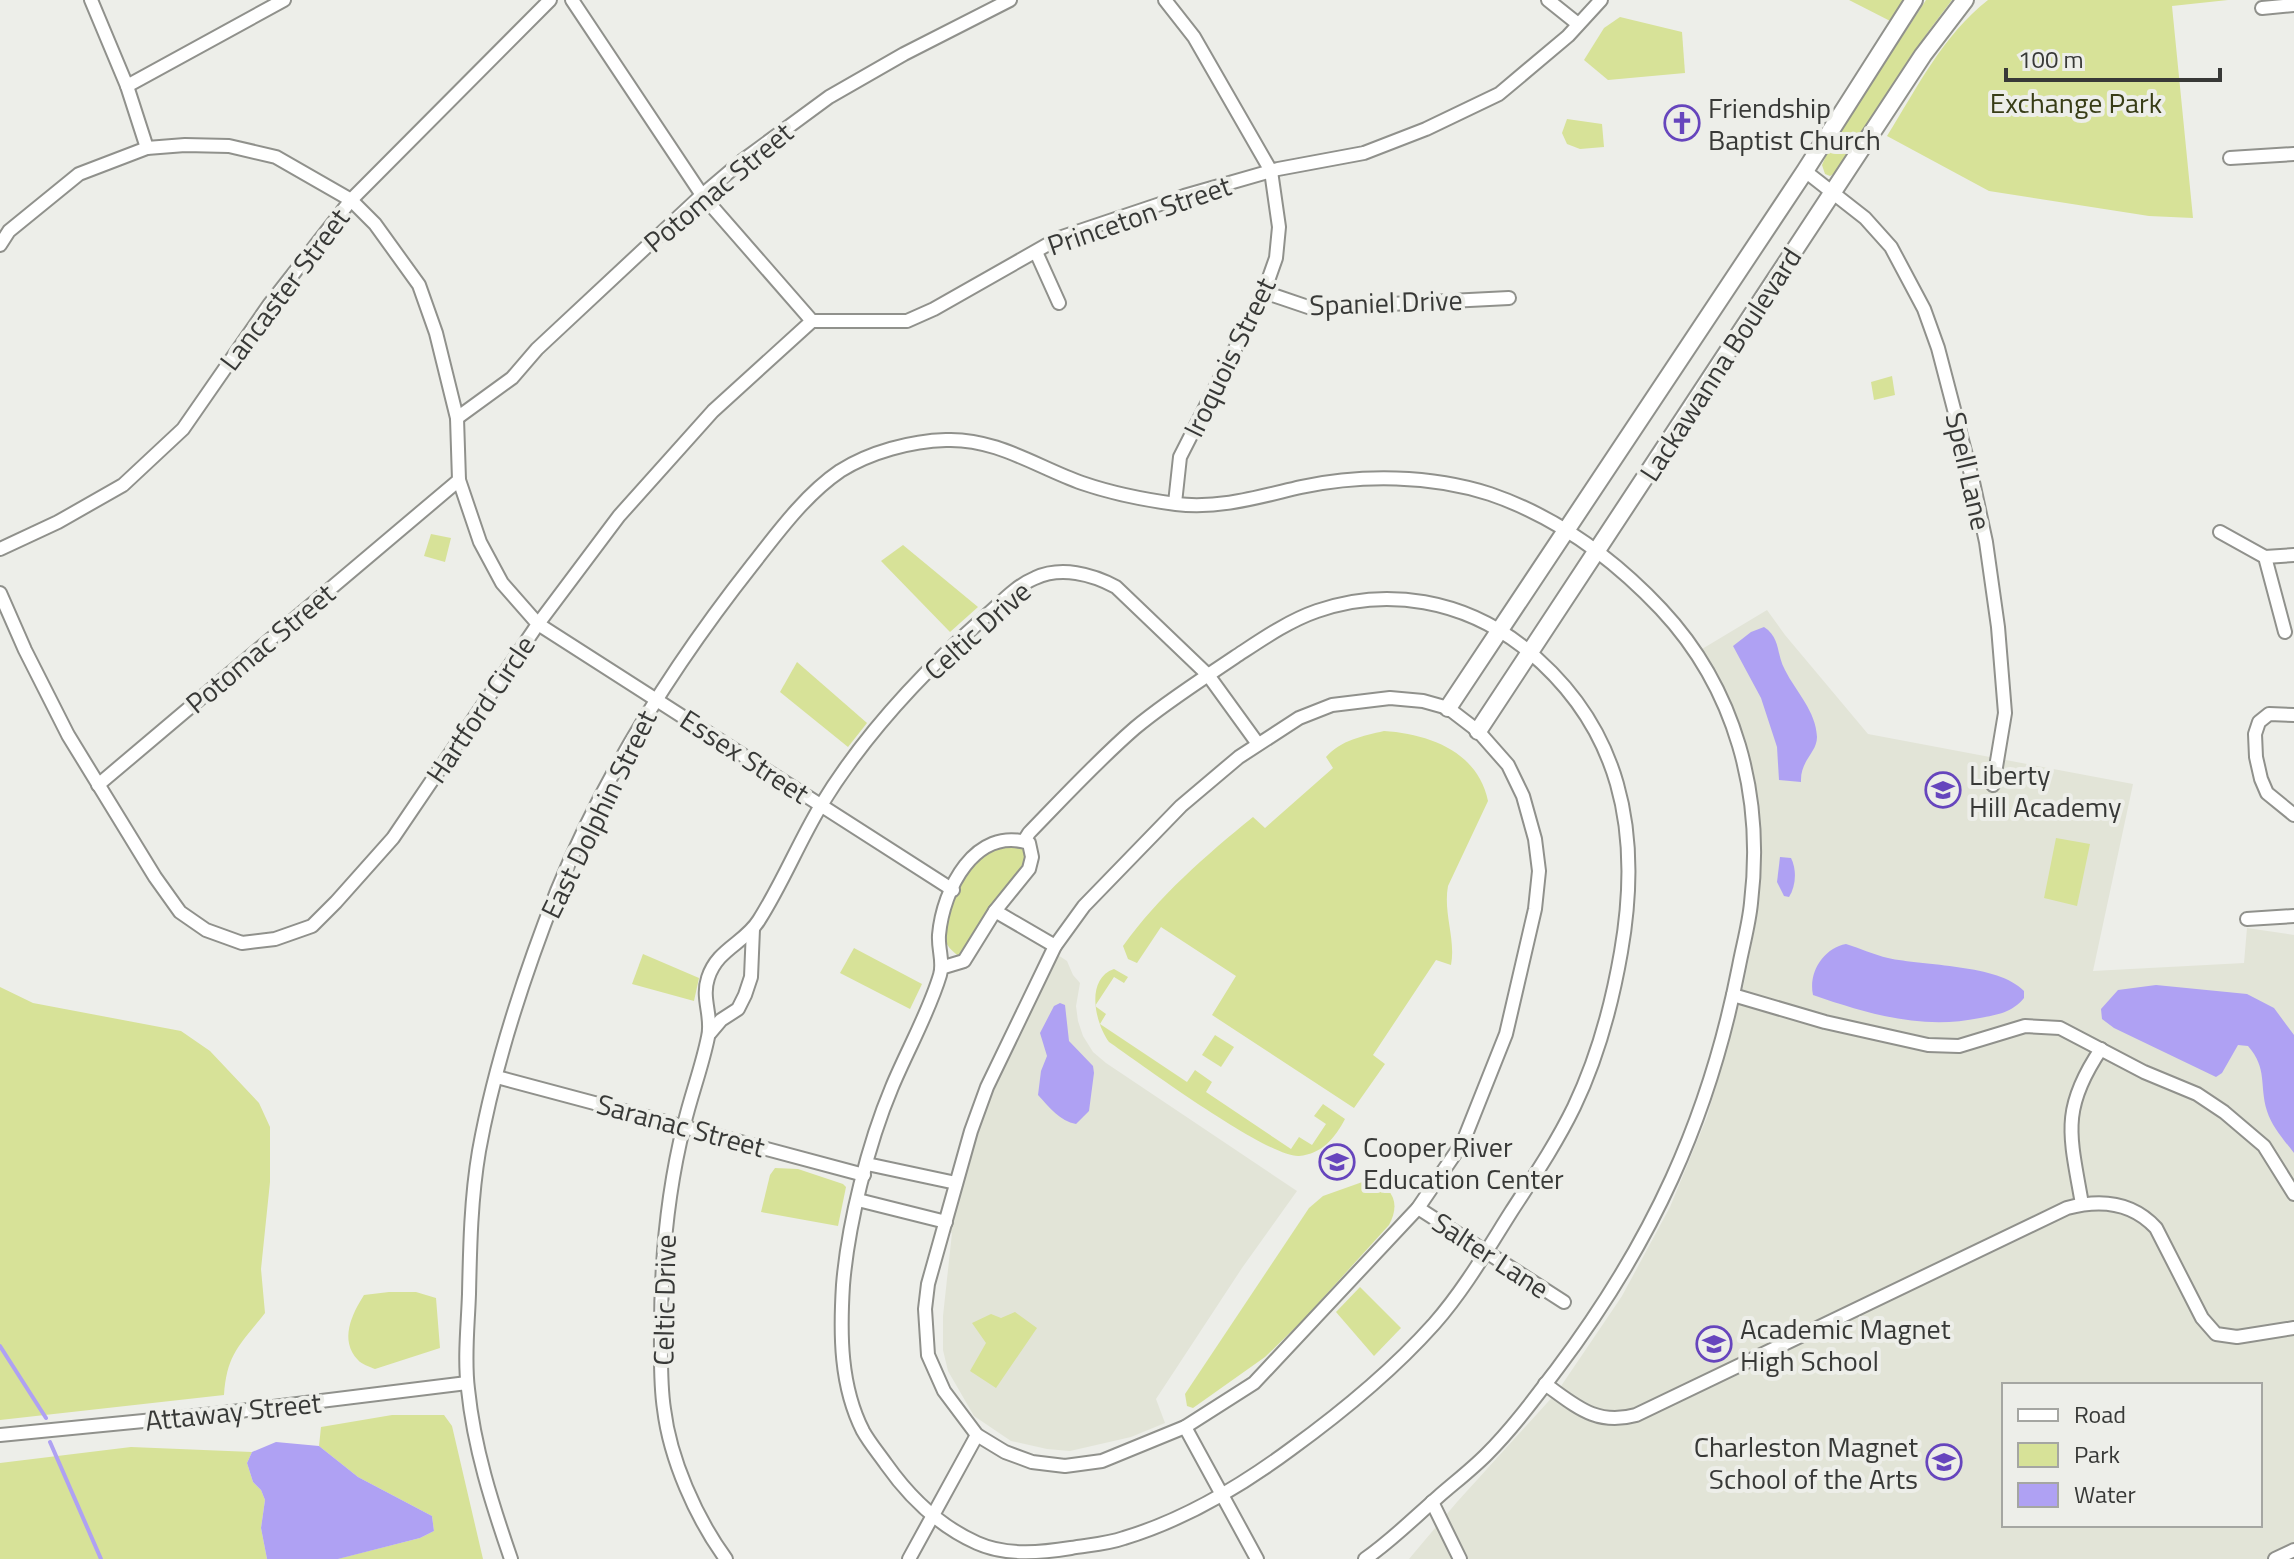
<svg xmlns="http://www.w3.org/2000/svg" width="2294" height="1559" font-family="'Titillium Web',sans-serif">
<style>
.built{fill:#e2e4d7;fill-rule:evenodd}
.green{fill:#d7e298}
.water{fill:#afa1f3}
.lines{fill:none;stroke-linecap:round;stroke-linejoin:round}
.stream{stroke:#afa1f3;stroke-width:4}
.minor-casing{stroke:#90918c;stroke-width:16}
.tertiary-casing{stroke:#90918c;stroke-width:20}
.minor{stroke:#fff;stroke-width:12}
.tertiary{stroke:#fff;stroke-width:16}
.labels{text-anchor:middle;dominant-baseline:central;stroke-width:8;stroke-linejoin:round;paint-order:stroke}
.park-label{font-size:28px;fill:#383d16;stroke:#edeee9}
.poi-label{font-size:28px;fill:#383937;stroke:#edeee9;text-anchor:start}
.street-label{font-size:28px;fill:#383937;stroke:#edeee9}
</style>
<rect width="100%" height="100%" fill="#edeee9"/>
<g class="built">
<path d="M1767,610L1785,635L1868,734L2133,784L2093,971L2244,963L2247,928L2294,935V1559H1409L1457,1502L1557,1392L1622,1296L1670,1207L1707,1117L1741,998L1756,922L1761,843L1753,780L1739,729L1702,649ZM2004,1385H2260V1525H2004Z"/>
<path d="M1052,951L1067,961L1073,975L1080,983L1076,1006L1078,1021L1083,1036L1093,1052L1106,1063L1297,1191L1242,1268L1156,1399L1165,1423L1131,1437L1070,1451L1047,1449L1011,1441L974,1416L948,1371L943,1350V1316L952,1233L943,1230L971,1131Z"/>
</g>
<g class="green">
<path d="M1849,0H1914L1898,25Z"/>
<path d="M1926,0H1952L1928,32L1835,173L1830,176L1825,174L1822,165L1829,149Z"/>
<path d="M1988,0H2228L2172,6L2193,218L2149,216L1989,191L1887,136C1917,88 1943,35 1988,0Z"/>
<path d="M1620,17L1682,32L1685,73L1608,80L1584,60L1604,28Z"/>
<path d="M1567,119L1602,124L1604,147L1580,149L1567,144L1562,133Z"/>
<path d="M1892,376L1895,395L1874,400L1871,382Z"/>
<path d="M431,534L451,538L445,562L424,556Z"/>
<path d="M903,545L978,607L950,632L881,561Z"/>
<path d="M797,662L867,723L848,747L780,692Z"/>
<path d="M1384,731C1430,734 1478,752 1488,801L1448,886C1443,913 1456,939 1451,965L1436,960L1373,1055L1385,1064L1354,1108L1212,1015L1236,976L1161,927L1137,963L1128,959L1123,946C1159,896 1205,856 1253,817L1265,828L1333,768L1326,757C1341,740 1363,736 1384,731Z"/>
<path d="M2056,838L2090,844L2077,906L2044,898Z"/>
<path d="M1021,847L1026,852L1027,861L1006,888L962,958C953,953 944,944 944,934C945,907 963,870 984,855C994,847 1009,848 1021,847Z"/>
<path d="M854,948L922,984L910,1009L840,973Z"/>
<path d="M643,954L699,978L694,1001L632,984Z"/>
<path d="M1114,969L1128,977L1124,983L1114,977L1095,1006L1106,1014L1100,1024L1187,1082L1195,1070L1212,1082L1206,1092L1291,1149L1299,1137L1312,1145L1326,1124L1314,1116L1323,1104L1345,1119C1335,1138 1322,1154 1299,1156C1268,1158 1141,1064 1109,1042C1095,1023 1085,979 1114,969Z"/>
<path d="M0,987L33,1003L181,1031L210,1051L259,1103L270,1127V1182L261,1269L265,1313C240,1345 227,1353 224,1395L0,1420Z"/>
<path d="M1215,1035L1234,1047L1221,1067L1202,1055Z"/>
<path d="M775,1168L798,1169L843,1184L846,1187L838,1226L761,1212L770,1175Z"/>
<path d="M1368,1180C1393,1186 1401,1203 1389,1225L1303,1320L1265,1357L1193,1408L1187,1406L1185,1394L1309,1208L1323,1196Z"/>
<path d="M1360,1287L1401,1328L1374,1356L1336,1312Z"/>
<path d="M389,1292H416L436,1298L440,1348L375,1369C370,1367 361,1364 358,1360C339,1340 352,1314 364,1295Z"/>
<path d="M1015,1312L1037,1328L996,1388L970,1371L986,1343L972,1323L991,1314L1001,1318Z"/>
<path d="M392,1415H444L452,1426L483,1559H337L420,1538L434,1531L432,1516L358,1477L319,1446L321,1427Z"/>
<path d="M131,1447L252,1452L247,1463L253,1482L261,1490L265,1500L261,1528L267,1559H0V1463Z"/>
</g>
<g class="water">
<path d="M1764,627C1781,638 1776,654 1785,670C1796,692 1816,711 1817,737C1817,753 1800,760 1801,782L1779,780L1777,747L1761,698L1733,646L1751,632Z"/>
<path d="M1780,857L1791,858C1797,870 1796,886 1789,897L1784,896L1777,882Z"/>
<path d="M1846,944C1860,948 1874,955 1888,958C1923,966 1999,964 2024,991V998C2013,1012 1997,1015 1980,1018C1922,1030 1868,1014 1813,995C1808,972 1824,948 1846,944Z"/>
<path d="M2156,985L2247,994L2274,1008L2294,1035V1153C2284,1140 2272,1127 2267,1111C2259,1085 2268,1069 2248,1046L2238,1045L2222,1073L2216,1077L2114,1028L2102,1019L2101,1009L2118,990Z"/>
<path d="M1060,1003L1065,1005L1069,1041L1093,1066L1094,1073L1089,1111L1076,1124C1060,1121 1049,1107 1038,1095L1041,1071L1047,1056L1040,1033L1054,1006Z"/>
<path d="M276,1442L319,1446L358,1477L432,1516L434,1531L420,1538L338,1559H267L261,1528L265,1500L261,1490L253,1482L247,1463L252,1452Z"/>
</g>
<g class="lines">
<g class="stream">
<path d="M0,1346L46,1418"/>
<path d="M50,1442L101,1559"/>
</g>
<defs>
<g id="minor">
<path d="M91,0L127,86L147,148"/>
<path d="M572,0L702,195L812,321"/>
<path d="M1165,0L1194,37L1271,171L1279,227L1276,258L1264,292L1180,457L1175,503"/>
<path d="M1548,0L1578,24"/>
<path d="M2262,8L2294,5"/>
<path d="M127,86L284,0"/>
<path d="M2230,158L2294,154"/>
<path d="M1805,171L1865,218L1891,247L1924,309L1938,348L1973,482L1986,542L1998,627L2005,713L1993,785"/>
<path d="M0,245L9,231L79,174L147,148L185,145L229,146L276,157L351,200L375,224L419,285L436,333L457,418L459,480L480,542L502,583L538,624L393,838L336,902L312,926L275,939L242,943L206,930L180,912L155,877L68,735L25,650L0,593"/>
<path d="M1036,252L1059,303"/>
<path d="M1264,292L1311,308L1509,298"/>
<path d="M457,418L512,378L537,349L702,195L742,161L829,97L904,54L1010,0"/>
<path d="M2220,532L2265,557L2285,632"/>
<path d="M0,549L58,522L123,485L183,429L269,305L351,200L550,0"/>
<path d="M2265,557L2294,555"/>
<path d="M1390,698L1423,701L1448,708L1478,731L1508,765L1523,796L1535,839L1539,871L1535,909L1506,1034L1463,1142L1418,1208L1254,1383L1185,1427L1102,1461L1065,1466L1032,1462L1005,1452L977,1435L944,1391L928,1355L925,1309L928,1284L971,1131L987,1087L1055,946L1084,906L1181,806L1239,757L1299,718L1332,705Z"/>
<path d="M2294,715L2269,714L2259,722L2255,734L2256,757L2261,779L2267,793L2294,815"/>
<path d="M98,785L459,480"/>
<path d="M953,890L538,624L619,516L713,411L812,321H907L934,309L1059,238L1184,196L1278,169L1364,153L1426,129L1499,94L1568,36L1601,0"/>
<path d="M995,911L1055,946"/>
<path d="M2247,919L2294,916"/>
<path d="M944,967L964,961L995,911L1029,869L1032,857L1029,843C975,826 943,889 939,935C938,950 944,962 940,975C929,1012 907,1051 892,1087C868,1144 848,1224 843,1285C840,1334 840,1386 863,1431C869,1442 879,1454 886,1464C910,1498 939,1526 977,1543C1006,1556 1040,1553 1071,1548C1088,1545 1107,1544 1124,1538C1184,1520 1241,1486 1291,1449C1342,1412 1392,1371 1434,1324C1464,1290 1487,1250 1511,1212C1533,1178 1556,1144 1574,1107C1597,1059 1612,1004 1621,952C1642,832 1622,725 1522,646C1464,601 1388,586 1317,611C1288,621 1261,640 1235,657C1201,680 1166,702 1135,728C1097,761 1063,798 1029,833L1024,841"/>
<path d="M1733,995L1825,1022L1928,1045L1959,1046L2025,1026L2060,1028L2144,1072L2197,1094L2224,1112L2264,1146L2294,1194"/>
<path d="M710,1033L721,1020L738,1009L745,995L751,977L753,929"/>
<path d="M497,1077L864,1175"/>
<path d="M867,1164L956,1183"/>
<path d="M858,1200L946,1222"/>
<path d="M2082,1204C2070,1135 2060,1110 2101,1049"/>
<path d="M1418,1208L1564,1302"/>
<path d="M1545,1384C1576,1406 1596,1426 1636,1415L2067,1208C2100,1199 2132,1202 2156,1228L2202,1318L2216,1334L2237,1337L2294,1328"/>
<path d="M1185,1427L1257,1559"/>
<path d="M0,1435L215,1414L467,1383"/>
<path d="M1432,1502L1460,1559"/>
<path d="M511,1559C492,1504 474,1448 468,1389C464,1358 468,1325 469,1294C470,1246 471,1198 479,1151C495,1062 524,975 557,891C605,773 674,664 753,564C778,532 806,494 840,471C870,452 911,441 946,440C996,438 1037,467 1082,483C1111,493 1146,500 1176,504C1220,509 1258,497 1301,487C1362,474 1431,475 1490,494C1557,517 1613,558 1661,609C1736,689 1764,795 1751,903C1749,924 1743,945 1739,966C1709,1120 1651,1244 1557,1369C1535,1398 1512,1429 1486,1455C1471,1470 1454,1483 1438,1497C1414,1518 1391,1541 1365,1559"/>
<path d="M726,1559C696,1518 670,1459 664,1409C660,1383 661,1356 661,1330C661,1260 667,1193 684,1125C691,1095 702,1067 708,1037C713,1017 701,999 708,978C717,949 745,943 759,920C782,884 798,844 820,807C862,737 926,669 987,615C1002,602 1016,586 1035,578C1061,566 1092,574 1116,587L1208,675L1258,744"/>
<path d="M909,1559L977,1435"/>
<path d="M2275,1559L2294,1550"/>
</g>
<g id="tertiary">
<path d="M1448,708L1805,171L1914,0"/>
<path d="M1478,731L1923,55L1965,0"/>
</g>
</defs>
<use href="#minor" class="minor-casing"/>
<use href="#tertiary" class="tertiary-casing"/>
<use href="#minor" class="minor"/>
<use href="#tertiary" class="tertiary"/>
</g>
<defs>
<symbol id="church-ring" viewBox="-11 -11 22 22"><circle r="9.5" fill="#edeee9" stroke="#6645bd" stroke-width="1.5"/><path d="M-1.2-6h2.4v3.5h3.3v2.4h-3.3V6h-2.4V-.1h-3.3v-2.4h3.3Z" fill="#6645bd"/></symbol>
<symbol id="school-ring" viewBox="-11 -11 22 22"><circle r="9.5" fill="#edeee9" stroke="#6645bd" stroke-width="1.5"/><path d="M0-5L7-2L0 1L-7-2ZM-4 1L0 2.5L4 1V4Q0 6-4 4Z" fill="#6645bd"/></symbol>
</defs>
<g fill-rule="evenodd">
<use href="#church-ring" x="1662" y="103" width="40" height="40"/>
<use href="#school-ring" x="1923" y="770" width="40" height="40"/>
<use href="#school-ring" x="1317" y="1142" width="40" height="40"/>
<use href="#school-ring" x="1694" y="1324" width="40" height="40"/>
<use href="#school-ring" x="1924" y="1442" width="40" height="40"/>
</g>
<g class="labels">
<g class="park-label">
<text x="2076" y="102">Exchange Park</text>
</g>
<g class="poi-label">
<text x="1708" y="107">Friendship<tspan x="1708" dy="32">Baptist Church</tspan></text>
<text x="1969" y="774">Liberty<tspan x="1969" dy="32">Hill Academy</tspan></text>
<text x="1363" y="1146">Cooper River<tspan x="1363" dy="32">Education Center</tspan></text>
<text x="1740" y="1328">Academic Magnet<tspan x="1740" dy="32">High School</tspan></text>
<text x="1918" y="1446" text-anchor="end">Charleston Magnet<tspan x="1918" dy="32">School of the Arts</tspan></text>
</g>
<g class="street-label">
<text transform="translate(718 187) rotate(-40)">Potomac Street</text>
<text transform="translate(1139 215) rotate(-19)">Princeton Street</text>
<text transform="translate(284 289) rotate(-53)">Lancaster Street</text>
<text transform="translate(1386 302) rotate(-2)">Spaniel Drive</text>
<text transform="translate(1229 357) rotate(-64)">Iroquois Street</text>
<text transform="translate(1720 364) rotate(-57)">Lackawanna Boulevard</text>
<text transform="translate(1969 471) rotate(77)">Spell Lane</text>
<text transform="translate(977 630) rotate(-42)">Celtic Drive</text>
<text transform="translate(260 648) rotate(-40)">Potomac Street</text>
<text transform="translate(480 709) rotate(-56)">Hartford Circle</text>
<text transform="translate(745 756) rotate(33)">Essex Street</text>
<text transform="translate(598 814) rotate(-64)">East Dolphin Street</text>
<text transform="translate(681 1125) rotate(15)">Saranac Street</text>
<text transform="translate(1491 1255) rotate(33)">Salter Lane</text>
<text transform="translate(664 1300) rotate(-89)">Celtic Drive</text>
<text transform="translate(233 1411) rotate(-6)">Attaway Street</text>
</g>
</g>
<rect x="2002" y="1383" width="260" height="144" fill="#edeee9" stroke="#a5a6a2" stroke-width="2"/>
<rect x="2018" y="1409" width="40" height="12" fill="#ffffff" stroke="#a5a6a2" stroke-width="2"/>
<text x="2074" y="1423" font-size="24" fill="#383937">Road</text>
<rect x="2018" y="1443" width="40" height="24" fill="#d7e298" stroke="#a5a6a2" stroke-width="2"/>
<text x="2074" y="1463" font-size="24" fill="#383937">Park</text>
<rect x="2018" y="1483" width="40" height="24" fill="#afa1f3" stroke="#a5a6a2" stroke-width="2"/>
<text x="2074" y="1503" font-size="24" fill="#383937">Water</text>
<path d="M2006 68v12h214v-12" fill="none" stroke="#383937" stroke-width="4"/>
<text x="2018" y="68" font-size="24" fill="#383937" stroke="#edeee9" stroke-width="6" paint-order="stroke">100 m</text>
</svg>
